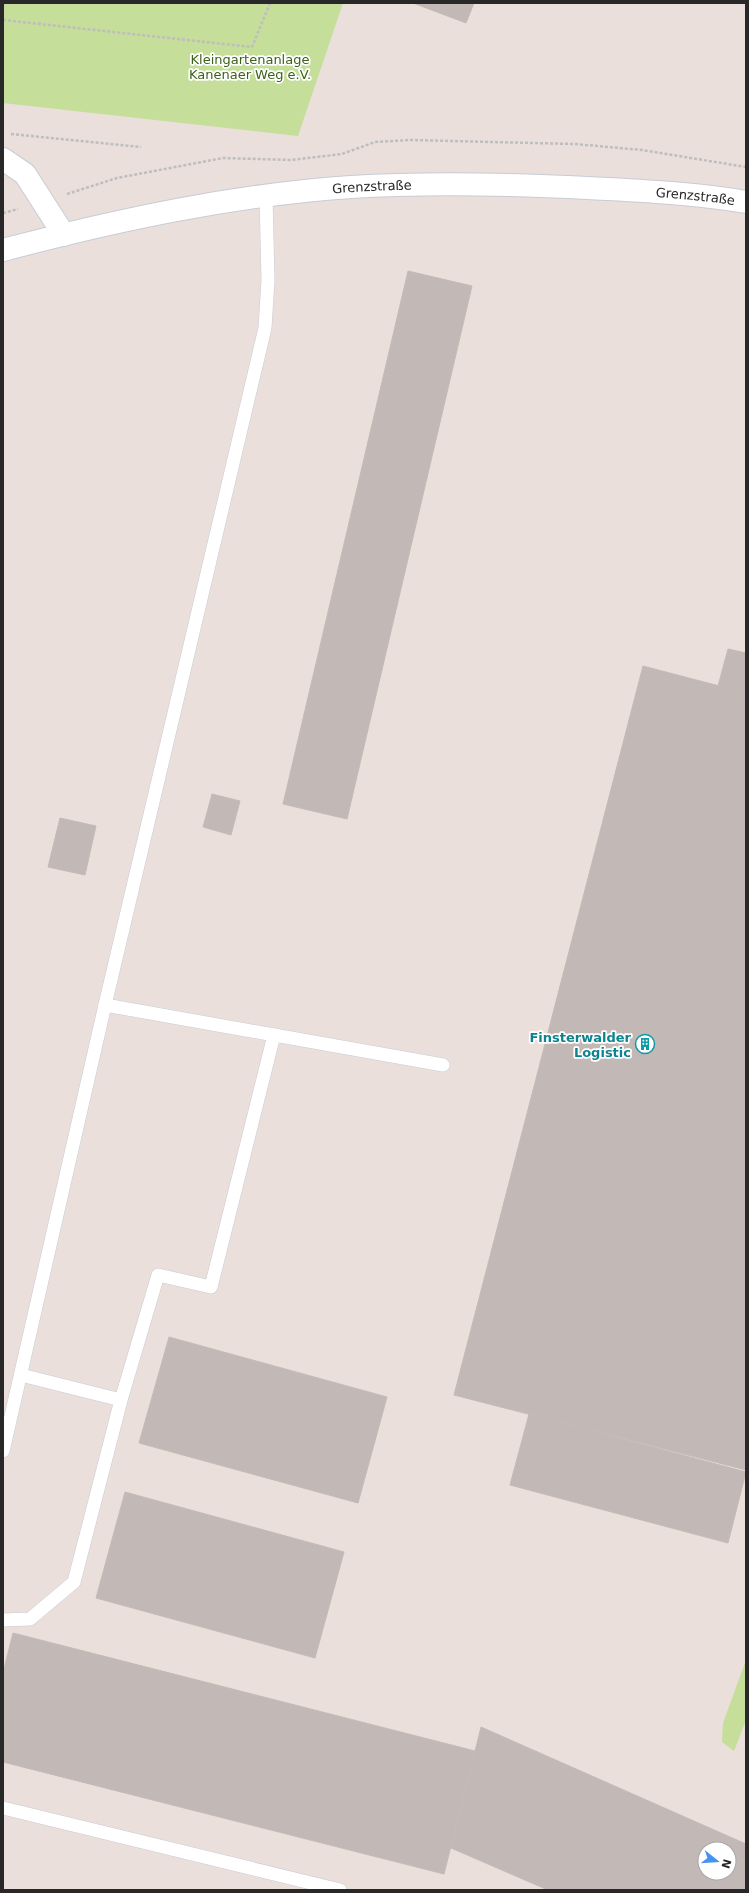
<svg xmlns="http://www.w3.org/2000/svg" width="749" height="1893" font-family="'DejaVu Sans',sans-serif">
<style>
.green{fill:#c5de99}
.building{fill:#c2b9b7;stroke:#c5bab4;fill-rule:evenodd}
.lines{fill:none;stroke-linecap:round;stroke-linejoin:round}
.service-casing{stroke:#c6cdd6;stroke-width:14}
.minor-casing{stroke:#c6cdd6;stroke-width:24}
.tertiary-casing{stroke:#c6cdd6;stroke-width:24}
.path{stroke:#bebebe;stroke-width:2.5;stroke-dasharray:3 2;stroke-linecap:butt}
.service{stroke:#fff;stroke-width:13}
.minor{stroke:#fff;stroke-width:22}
.tertiary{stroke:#fff;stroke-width:22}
.labels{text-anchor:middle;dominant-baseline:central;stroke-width:3.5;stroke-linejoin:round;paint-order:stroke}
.park-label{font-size:13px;fill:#3e601d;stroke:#fff}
.street-label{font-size:13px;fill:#282828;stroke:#fff}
.culture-label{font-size:13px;font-weight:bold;fill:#0d838f;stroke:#fff;text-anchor:end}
</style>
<rect width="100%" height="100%" fill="#eadfda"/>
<g class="green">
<path d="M3,3H343L298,136L3,103Z"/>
<path d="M746,1660V1720L734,1751L722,1742L723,1723Z"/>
</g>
<g class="building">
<path d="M413,3H474L466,23Z"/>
<path d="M408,271L472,286L347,819L283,804Z"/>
<path d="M728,649L746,653V693L718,686Z"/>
<path d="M643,666L746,693V1470L454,1395Z"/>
<path d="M212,794L240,801L231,835L203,827Z"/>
<path d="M60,818L96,826L85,875L48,867Z"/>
<path d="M169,1337L387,1397L358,1503L139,1443Z"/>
<path d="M529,1414L746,1472L728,1543L510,1485Z"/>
<path d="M125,1492L344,1552L315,1658L96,1598Z"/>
<path d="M13,1633L475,1751L444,1874L3,1762V1673Z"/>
<path d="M481,1727L746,1844V1865L735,1890H548L451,1848ZM705,1849H729V1873H705Z"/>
<path d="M746,1865V1890H735Z"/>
</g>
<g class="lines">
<defs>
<g id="service">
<path d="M105,1005L443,1065"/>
<path d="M21,1375L121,1400"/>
<path d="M3,1451L105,1005L265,328L268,280L266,196"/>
<path d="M3,1620L30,1619L74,1582L121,1400L158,1275L211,1287L274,1035"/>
<path d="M3,1808L340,1890"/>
</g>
<path id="minor" d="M3,159L25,174L64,235"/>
<g id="tertiary">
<path id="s1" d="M3,250C117,220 233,195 351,187C431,182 509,184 588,188C641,191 694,193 746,202"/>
</g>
</defs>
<use href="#service" class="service-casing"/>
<use href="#minor" class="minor-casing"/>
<use href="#tertiary" class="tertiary-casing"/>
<g class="path">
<path d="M3,6L4,3"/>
<path d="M3,20L252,47L270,3"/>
<path d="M11,134L141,147"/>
<path d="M67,194L117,178L223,158L291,160L342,154L375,142L410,140L575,144L642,150L746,167"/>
<path d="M3,213L18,209"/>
</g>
<use href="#service" class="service"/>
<use href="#minor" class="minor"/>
<use href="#tertiary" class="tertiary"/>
</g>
<defs>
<symbol id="building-ring" viewBox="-11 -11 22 22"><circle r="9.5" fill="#fff" stroke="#0f9aa8" stroke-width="1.5"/><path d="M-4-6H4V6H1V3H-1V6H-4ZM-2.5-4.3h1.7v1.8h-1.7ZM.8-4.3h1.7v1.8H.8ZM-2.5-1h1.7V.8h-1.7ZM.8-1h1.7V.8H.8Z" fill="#0f9aa8"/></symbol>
</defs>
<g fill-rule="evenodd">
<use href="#building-ring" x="634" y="1033" width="22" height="22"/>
</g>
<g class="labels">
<g class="park-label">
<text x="250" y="59">Kleingartenanlage<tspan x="250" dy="15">Kanenaer Weg e.V.</tspan></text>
</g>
<g class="street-label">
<text stroke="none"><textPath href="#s1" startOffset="375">Grenzstraße</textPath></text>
<text stroke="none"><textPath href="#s1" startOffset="699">Grenzstraße</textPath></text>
</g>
<g class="culture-label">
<text x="631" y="1037">Finsterwalder<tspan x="631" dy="15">Logistic</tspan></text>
</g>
</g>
<rect width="749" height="1893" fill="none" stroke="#282828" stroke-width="8"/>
<g transform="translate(717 1861) rotate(107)"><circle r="19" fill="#ffffff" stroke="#a9a9a9"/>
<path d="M0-3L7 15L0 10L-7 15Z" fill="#4294f0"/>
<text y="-6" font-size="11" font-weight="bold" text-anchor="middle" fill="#282828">N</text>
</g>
</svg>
